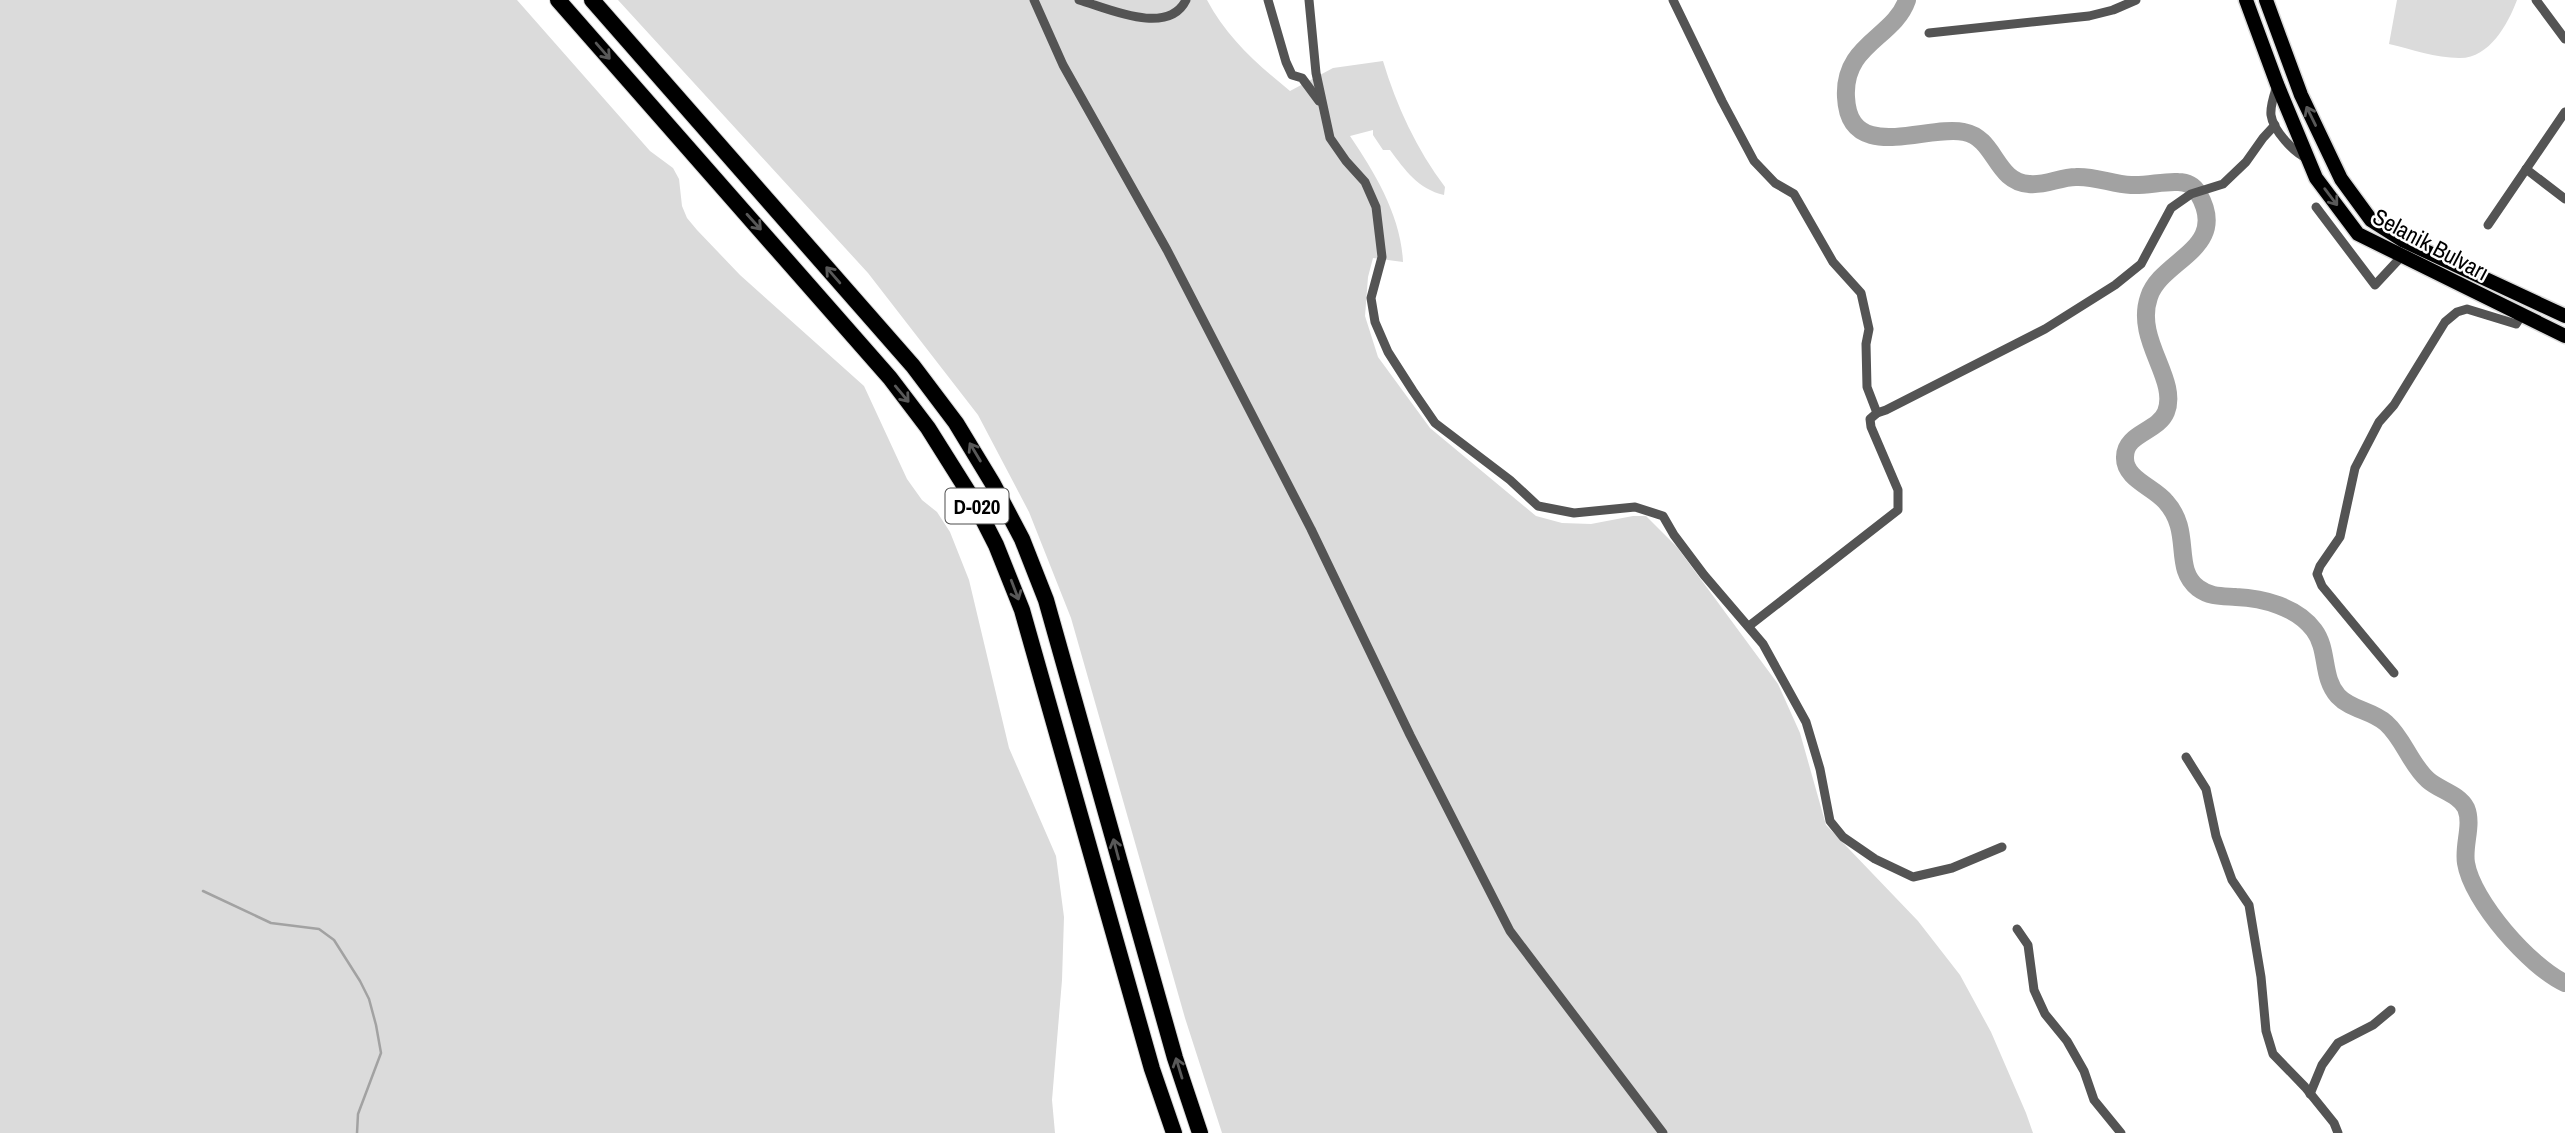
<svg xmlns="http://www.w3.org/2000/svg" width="2565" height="1133" font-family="'Archivo Narrow',sans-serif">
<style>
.green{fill:#dbdbdb}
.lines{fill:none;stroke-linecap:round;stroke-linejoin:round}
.stream{stroke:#a2a2a2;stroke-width:2.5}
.river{stroke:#a2a2a2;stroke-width:18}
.primary-casing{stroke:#dbdbdb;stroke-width:17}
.highway-casing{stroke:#dbdbdb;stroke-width:18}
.street{stroke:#545454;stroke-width:9}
.primary{stroke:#000;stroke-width:14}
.highway{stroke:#000;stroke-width:16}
.oneway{stroke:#595959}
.labels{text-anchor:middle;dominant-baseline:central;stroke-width:5;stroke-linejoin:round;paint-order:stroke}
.shield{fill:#fff;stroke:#4c4c4c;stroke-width:2}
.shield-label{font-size:21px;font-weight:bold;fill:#000}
.street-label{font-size:23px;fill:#000;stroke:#fff}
</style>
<rect width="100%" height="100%" fill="#fff"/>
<g class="green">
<path d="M0,0H517L650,151L673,168L679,179L682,206L687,218L697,230L740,275L864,386L907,479L922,500L937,512L950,532L969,580L1009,748L1056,856L1064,917L1062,980L1052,1100L1055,1133H0Z"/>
<path d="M618,0H1207C1227,38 1257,64 1290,91L1333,68L1383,61C1396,105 1417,150 1445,187L1444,195C1418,189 1405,170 1390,150H1383L1373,135V130L1350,136C1375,173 1401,216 1403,262L1373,258L1368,277L1365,316L1378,357L1430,428L1536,516L1562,523L1591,524L1633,516H1646L1677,547L1778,684L1800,733L1826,825L1918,921L1960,975L1991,1032L2026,1113L2033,1133H1222L1185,1018L1071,618L1029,512L978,415L868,273Z"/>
<path d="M2397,0H2517C2508,24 2489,59 2459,58C2436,58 2411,49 2389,44Z"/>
</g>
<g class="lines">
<path class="stream" d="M203,891L271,923L319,929L334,940L360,981L369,999L376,1025L381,1053L358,1114L357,1133"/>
<path class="river" d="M1907,0C1894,38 1843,44 1846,97C1849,165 1927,124 1964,132C1996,138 1995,182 2029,184C2045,186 2060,177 2076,177C2095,176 2112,184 2131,185C2147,186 2163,181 2178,182C2187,182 2194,186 2198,193C2231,249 2161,259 2149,297C2134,340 2179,379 2166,412C2158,432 2125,433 2125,457C2124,479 2154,487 2166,502C2193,532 2172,568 2198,588C2210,597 2222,596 2236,597C2263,598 2297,607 2314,630C2329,650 2321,677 2338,696C2351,710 2371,710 2386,723C2404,739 2410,764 2428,780C2439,790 2459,794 2466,808C2473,825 2463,845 2466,863C2472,901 2530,967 2565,983"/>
<defs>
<g id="primary">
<path d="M2246,0L2277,84L2316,178L2358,234L2565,336"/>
<path d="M2266,0L2301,95L2341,179L2371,220L2404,241L2565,316"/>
</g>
<g id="highway">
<path d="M558,0L890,378L928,428L972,498L996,545L1022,610L1152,1069L1174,1133"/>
<path d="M592,0L913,366L956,423L993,484L1022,539L1046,600L1175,1058L1200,1133"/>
</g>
</defs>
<use href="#primary" class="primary-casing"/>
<use href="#highway" class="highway-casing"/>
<g class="street">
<path d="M1034,0L1063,65L1167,250L1311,529L1410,735L1510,931L1663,1133"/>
<path d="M1079,0C1107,8 1168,37 1186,0"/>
<path d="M1268,0L1286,62L1292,75L1302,78L1319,101"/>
<path d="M1309,0L1316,73L1330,138L1346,161L1365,182L1376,207L1382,257L1371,298L1375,322L1388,352L1413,391L1435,423L1510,480L1538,506L1574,513L1635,507L1663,516L1674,535L1704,575L1763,644L1806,722L1820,769L1830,821L1843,837L1875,859L1913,877L1952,868L2002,847"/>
<path d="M1673,0L1722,101L1754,161L1775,183L1794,194L1833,262L1861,293L1869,329L1866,344L1867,387L1877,413"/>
<path d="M2536,0L2565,39"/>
<path d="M1929,33L2089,16L2113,10L2136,0"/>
<path d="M2277,86C2274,95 2270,106 2271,115C2273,130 2294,153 2307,158"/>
<path d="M2526,169L2565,199"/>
<path d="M2316,207L2375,285L2402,256"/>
<path d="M2488,225L2565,112"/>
<path d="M1749,626L1898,510V490L1871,427L1870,419L1877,413L1886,410L2045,329L2115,285L2141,264L2171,208L2191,194L2223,184L2246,162L2263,138L2275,125"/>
<path d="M2394,673L2322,586L2317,574L2320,566L2340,537L2355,468L2379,422L2394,405L2445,322L2457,312L2467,309L2516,324L2521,316"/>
<path d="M2186,757L2206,789L2216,836L2232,880L2249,905L2261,977L2266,1031L2273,1054L2305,1087L2334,1123L2338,1133"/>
<path d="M2017,929L2028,945L2034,990L2045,1014L2067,1041L2084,1071L2094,1100L2121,1133"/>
<path d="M2310,1094L2322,1065L2338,1043L2373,1025L2391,1010"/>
</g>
<use href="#primary" class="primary"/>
<use href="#highway" class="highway"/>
</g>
<defs><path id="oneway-shaft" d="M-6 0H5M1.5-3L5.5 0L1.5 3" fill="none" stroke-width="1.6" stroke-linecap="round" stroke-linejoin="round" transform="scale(1.75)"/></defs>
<g class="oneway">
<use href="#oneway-shaft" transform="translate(603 51) rotate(49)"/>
<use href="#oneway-shaft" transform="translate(2311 116) rotate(-116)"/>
<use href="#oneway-shaft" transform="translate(2331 197) rotate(53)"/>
<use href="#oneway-shaft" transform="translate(754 222) rotate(48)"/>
<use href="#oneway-shaft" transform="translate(833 275) rotate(-131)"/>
<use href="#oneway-shaft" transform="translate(902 394) rotate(50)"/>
<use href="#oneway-shaft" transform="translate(975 452) rotate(-121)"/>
<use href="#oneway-shaft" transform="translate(1015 590) rotate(69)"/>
<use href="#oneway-shaft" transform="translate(1116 849) rotate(-105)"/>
<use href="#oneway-shaft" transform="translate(1179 1068) rotate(-107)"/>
</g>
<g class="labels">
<rect class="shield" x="945.5" y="488.5" width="63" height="35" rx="5"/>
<g class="shield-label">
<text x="977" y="506">D-020</text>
</g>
<g class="street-label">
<text transform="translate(2431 244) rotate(28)">Selanik Bulvarı</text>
</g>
</g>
</svg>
